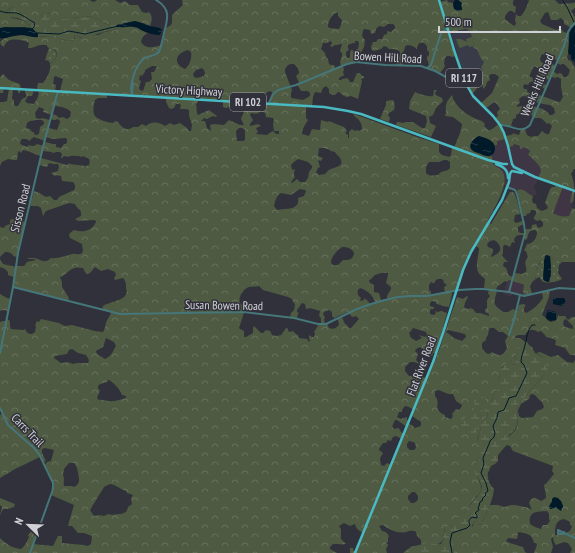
<svg xmlns="http://www.w3.org/2000/svg" width="575" height="553" font-family="'PT Sans Narrow',sans-serif">
<style>
.commercial{fill:#403544}
.industrial{fill:#3e3545}
.built{fill:#393b49}
.grass{fill:url(#grass-dots)}
.forest{fill:url(#forest-crowns);fill-rule:evenodd}
.wetland{fill:url(#wetland-marsh)}
.pitch{fill:#4e5a41}
.water{fill:url(#water-ripples)}
.lines{fill:none;stroke-linecap:round;stroke-linejoin:round}
.stream{stroke:#001a2a;stroke-width:1}
.minor{stroke:#45767a;stroke-width:2}
.major{stroke:#49bac2;stroke-width:2.5}
.labels{text-anchor:middle;dominant-baseline:central;stroke-width:3;stroke-linejoin:round;paint-order:stroke}
.shield{fill:#30313a;stroke:#a0a1a7;stroke-width:1}
.shield-label{font-size:11px;font-weight:bold;fill:#d0d1d6}
.street-label{font-size:12px;fill:#d0d1d6;stroke:#30313a}
</style>
<defs>
<pattern id="grass-dots" width="8" height="8" patternUnits="userSpaceOnUse"><rect width="8" height="8" fill="#4e5a41"/><path d="M2 2h.1M6 6h.1" fill="none" stroke="#66715c" stroke-width="1.8" stroke-linecap="round"/></pattern>
<pattern id="forest-crowns" width="20" height="18" patternUnits="userSpaceOnUse"><rect width="20" height="18" fill="#4e5a41"/><path d="M2 6a3 3 0 1 1 6 0M12 15a3 3 0 1 1 6 0" fill="none" stroke="#66715c"/></pattern>
<pattern id="wetland-marsh" width="20" height="14" patternUnits="userSpaceOnUse"><rect width="20" height="14" fill="#4e5a41"/><path d="M1 5h8M5 5V1M11 12h8M15 12V8" fill="none" stroke="#66715c"/></pattern>
<pattern id="water-ripples" width="26" height="14" patternUnits="userSpaceOnUse"><rect width="26" height="14" fill="#001a2a"/><path d="M2 4q2-2 4 0t4 0M15 11q2-2 4 0t4 0" fill="none" stroke="#243a48"/></pattern>
</defs>
<rect width="100%" height="100%" fill="#30313a"/>
<g class="commercial">
<path d="M563,187L573,190L571,196L570,202H573L572,208L569,216L565,217L556,215L553,213Z"/>
<path d="M509,280L524,285L523,291L524,295L513,293L511,296L505,295L504,292L506,284Z"/>
</g>
<path class="industrial" d="M506,139L513,144L520,146V149L523,147L527,148L530,151L529,156L535,161L536,163L539,166L541,169V172L536,184L534,185V187L537,193L536,195L533,196L530,195L522,189H519L514,190L504,185L505,177L501,169L496,167L492,160V155L494,152V146L497,145V141Z"/>
<path class="built" d="M467,26L488,63L482,82L471,89L464,76L450,30Z"/>
<g class="grass">
<path d="M49,48C60,51 58,58 50,64L49,61L45,60Z"/>
<path d="M550,256L555,260H559L562,262L559,265L558,273L562,279C557,282 549,283 543,282L539,277L536,279L535,272L537,269L542,258L545,257L543,276L549,279L551,277Z"/>
</g>
<g class="forest">
<path d="M0,0H90L91,1L94,2L97,0H115L120,3L125,1L130,5H138L142,12L146,13L149,12C153,16 152,21 150,26L142,23L135,21L117,25H109L91,16L61,19L58,20L51,17L48,12L42,14L41,18L39,20L36,21L15,10L14,8C10,7 8,9 6,12L12,18L22,20L27,23L32,29L22,27L15,28L6,27L0,28Z"/>
<path d="M182,0H439L440,2L447,0L448,2L453,3V7L462,10V8L460,1L458,0H514L513,1V5L516,7L515,13L512,11H509L505,16V19L514,26L516,24L515,20L516,14L518,16H521C524,13 528,4 529,0H555L559,4L574,3L575,2V8L571,11L575,17V25L572,28L564,24V21L561,18L557,20H551L548,12L545,13L540,21L542,24L556,30L560,28L564,32L569,34L568,54L567,57L568,60L571,61L575,68V169H574L571,174C575,182 575,193 573,202L570,203L571,196L573,190L563,187L553,213C557,216 564,217 569,216L572,208L575,209V262H562L559,260H555L550,256L546,255C541,259 536,267 536,274C536,276 536,278 535,280L533,281L530,286L532,294L524,295L523,291L524,285L522,284L509,280L507,282L505,281L497,287L496,290L497,291C496,296 492,303 497,307C499,309 501,310 503,312H508L513,309L517,311L519,305L523,304L526,305L524,308V311L526,313C533,310 539,304 543,298L542,292L550,290L549,297L542,315L546,318L547,320L551,322L557,320L558,315L559,316H565L568,320L572,317H575V356L574,355H570L565,348L555,345L556,341L554,339L546,337L545,335L541,331L538,332C532,328 528,330 525,335H519L515,336L516,338H520L524,341H521C517,349 515,357 515,365L512,364L511,360L501,368V375L498,380V389L494,393L492,400L485,411L487,412L488,416L481,422C482,429 478,435 477,441C477,445 480,450 481,454C474,461 476,472 479,481C480,484 482,486 481,489C481,493 478,495 476,497C472,502 469,507 465,512C457,519 456,517 450,527L445,529L443,536L444,539C437,549 431,542 421,545V540L417,536L416,532C412,530 410,531 406,532C399,534 389,530 383,525L379,526L382,531L386,532L389,536L388,538V542L386,543L388,545L386,549L387,553H350V548H353V550L356,552L364,533C359,531 356,529 355,524L350,526L344,523L339,526L341,529V539L346,544C341,545 338,544 333,544L330,547V549L337,553H0V538C6,544 12,548 21,549C25,546 27,541 29,537L28,535L33,529H38L33,544L53,546L58,536H62V543L83,545L88,546L91,544L92,536L84,533H78L72,526H68C70,518 72,512 74,505L51,495C55,484 50,475 45,465L47,462L51,461L54,450L45,448L42,449V453L46,461L44,462L40,457L13,470L12,471L0,478V415L2,414L0,409V322L3,321H6L7,319L10,321V326L11,329L23,330L25,329C27,333 28,334 32,334L35,332L36,326L35,325L37,321L39,322L41,319L59,323L65,326L72,325L95,331L103,332C105,329 105,326 106,323C107,319 110,317 111,312L102,310L103,306C109,302 125,300 126,294C128,289 126,292 126,287C126,283 126,282 123,278L115,280L114,278L116,275L115,272L108,269L101,271L95,267L90,273L87,274L85,272L83,268C70,265 69,274 60,277L62,282V287L69,298L68,301L13,287L14,277L8,275V272L5,269L0,267V259L3,264L16,267V266H24L27,262L36,260L34,259H28V258C30,258 32,258 35,258C41,260 45,264 51,258C57,259 65,256 72,254C76,253 77,256 82,253L83,251L82,244L70,238L69,235L70,233L74,230C83,233 92,231 96,222V221L94,220L78,221L75,219L81,216C82,208 77,210 75,204L69,203L46,211L43,216L41,208L38,206H30L34,191C36,192 39,192 41,194C45,196 44,198 50,196L54,200H57L59,197L74,190L75,188V185L73,182L62,181L61,176L56,175L55,176L51,173L58,171L59,166L58,164H53L49,163L47,167L39,165L41,158L67,165L69,163L70,164L86,166L89,165C90,162 90,160 88,158H87L83,156L82,157C78,156 71,155 68,157L64,156L62,158H61L62,154L60,152H56L54,153L51,152L43,151L41,156C35,155 30,151 23,150L21,153L19,151L18,152L17,160H14L8,159L2,162L0,166V102H3L7,101L9,89L4,88L3,93H0V77L3,74L9,80L20,84L21,89L20,93H18V89H13L12,99L14,100V104L15,106H18L22,99L26,97V94L24,89L34,90L32,96H28L25,101L27,103L34,104L38,97L39,90H37L38,83H43C47,78 51,71 50,64C54,61 60,55 55,50C52,48 52,50 49,48C45,45 49,45 44,45C38,44 34,49 28,48L29,43C24,40 14,38 8,41C6,42 5,44 4,47L1,45L0,42C2,41 3,39 5,38C8,37 21,35 25,35C34,37 38,38 48,36L50,37L70,41H72L75,38L74,36L76,35L81,38L95,35H98L104,32L115,30L118,27C123,28 127,26 132,27C138,27 142,31 148,33C144,35 142,37 141,42C146,50 154,47 162,45L166,28L171,25L172,23V15L175,12L183,5ZM338,12V16L342,20L341,25L339,29L330,28L328,27C328,21 332,14 338,12ZM388,24H393L395,26V28L391,32L387,31V34L384,35L382,39H378L376,42H373L371,47L372,50L374,51L381,49L384,46L387,47L389,49C405,49 400,54 396,65H403L402,61L404,55L403,51H404L405,47L407,45C411,45 413,46 416,48V50L419,43H424L427,46V50L429,52V55L427,57L429,66L428,68L440,73L444,68L445,65L444,64L445,58L447,56H450L452,57L456,56L449,33L464,29H467L471,34L474,45L473,48L477,49L480,57L484,62L481,68L483,70L482,71L483,77L481,78L479,84L468,87L472,94C476,91 478,85 481,84L483,86V89L486,86L487,82L490,80L489,76L491,74H495L499,77L492,93L480,104L484,108L488,107L494,102L497,104L500,109L497,112L498,116L495,118L498,124C496,126 491,131 488,130C488,130 485,126 484,126L485,124C482,120 478,120 474,118C464,113 454,105 452,95C447,101 445,104 446,112L445,116L453,117L462,124C461,133 457,140 454,148L452,147L451,155L449,157L442,155L439,152V144L414,136L354,114V116C359,119 362,123 362,129L359,131L357,130L355,131L352,129L349,132V138H348V135L345,133L347,131L344,127L331,122L329,121L328,122L321,120L320,130L312,129L309,136L302,134C302,129 305,125 308,120L306,118V106H312L313,97L315,92L321,93L323,88L326,86L329,89V93L332,95H335L338,92H339L344,96L347,97L351,96L358,99L362,81L361,79L364,78V76H362L360,73H357L353,82H350L349,80L347,78L342,79L341,80H339V78L344,75L343,72L344,70L343,66L360,62V58L359,56L364,47L365,40L362,36L363,31L364,29L370,30L371,34L375,33L376,29L379,26L384,27ZM331,41L332,43L330,46L333,47L334,45H337L341,44H342L340,51L342,53V56L340,62L341,66L335,68L334,65H331L329,64L328,59L326,57L325,53L321,49L323,43H327ZM355,41H358L359,44L358,49L354,51L351,50L350,53V57L349,58H347L346,55V52L349,50L348,48V45L353,43H355ZM188,50L191,52C192,58 190,65 185,69C172,63 176,53 188,50ZM542,54L557,60L556,63L559,64L560,65L562,64H564L570,70L568,76L566,77H563L562,74L560,73L557,74L553,71L555,65L547,62L545,64L541,62L540,59ZM291,64H294L298,68L299,73L296,76L299,83L297,84L301,91H308L310,93V96L303,100L291,98V93L292,90L285,72V69L288,65ZM152,66H157L154,72H151L152,79L149,82H146L143,91L140,90L139,88L141,81L139,80L140,75L142,76L144,73L145,72V70ZM534,66L538,68L539,70L538,73L546,79L549,80L551,76L554,78L558,77L561,79V87L563,97L560,102H559L539,95V93L535,90L532,93H529L527,91V89H524L523,86L525,84L528,85L530,82L536,81L538,83V85L545,89L546,85L538,80L536,81L533,80L532,77H530V74ZM202,68L204,70L205,73L204,76L197,78L194,77L193,74L196,70ZM55,76L63,79L60,91H55L56,85L53,84L54,77ZM270,91L273,93L269,103L246,101V98L266,93ZM107,94L166,97V102L169,108L171,109L174,108L176,104H179L181,105L180,109H186L189,110V116L192,125L191,131H189L187,128L180,123L174,125L170,123L165,126C159,122 152,121 146,126L142,124L138,127H133C127,132 121,127 118,122L115,121L113,123C108,123 97,119 95,116C92,112 94,104 95,100L98,98H107ZM523,96L528,97V100L543,104L550,105L554,108L555,113L552,115H550L547,112L543,109L532,106L527,105L517,107V105L520,103L519,99ZM198,99L223,101V107L226,108L231,106L236,108L240,106H243C246,111 242,115 241,119L244,125H240L229,120L224,125L214,124L210,125L211,131L207,128L205,121H201L204,118L207,119L213,116L216,117L217,116L209,110L198,115C196,111 197,108 196,104L198,102ZM55,106C61,107 66,107 71,112L70,117L67,119L63,117L59,118L56,115L52,114ZM39,107L44,109L43,112L52,115L51,119L54,120L58,119L60,121V122L57,130L49,128L50,120L42,118L40,119L36,118L35,113ZM262,111L265,113L266,117L273,118L274,120L273,124L274,131H279V134H276L273,131L271,132L267,135L256,134L258,132L256,128L261,126L258,124L250,126V124L253,120L250,115L251,113L256,114ZM518,114H522L523,115L531,114C534,119 535,118 540,118C543,119 545,122 547,124L549,123L552,126L549,134C546,135 545,133 542,131L538,136H534L531,137L527,135L525,129H521L519,135L515,134L514,133L511,135L505,136L501,125L511,126L513,119L516,118V115ZM36,120H42L44,122V124L40,127L39,134L36,135L34,134V132H32L30,129L26,128L27,123L30,121ZM239,128H242L245,130V140L243,141H237L236,131ZM479,136L491,141L494,146L497,145V141C500,140 503,140 506,139L509,147L513,146L514,144L520,146V149H522L523,147L527,148L530,151L528,155C532,158 541,166 541,171C540,173 539,176 538,178L556,184L555,187H552L550,189L545,203L548,207L547,209L542,211L537,208L536,204L533,203L532,200L533,196C527,194 524,187 517,190L523,216H526L527,214L530,213L531,210H534L536,211V214L534,217V219L537,221L540,220L543,222V225L542,227L538,228L536,224L532,225L531,229H525V233H520L518,231V227L524,224L523,221L516,223L514,221L515,215L521,214L515,194L513,192H510L491,224L487,222C493,210 510,185 503,172C499,165 491,169 492,155C487,156 484,155 480,153C468,148 468,142 479,136ZM34,137L45,141L46,137L52,139L65,138L67,139V142L66,144H64L61,148L56,147V144H53L45,142L44,146L37,144C35,146 32,147 29,145L27,147L20,144L21,140L22,139H26L30,141L31,139ZM319,148H325L326,149H328L331,151L335,152C336,155 340,156 341,160C344,167 333,167 329,170C327,171 327,172 325,174L319,175L316,172L318,168L320,167L318,160L321,161L323,158L318,156ZM298,159L308,162L312,166V168L309,172L308,178L305,182H300L297,179L292,183L291,182L295,177L294,175V173L295,169L293,170L292,169L291,165L294,162ZM444,160H447L450,162V168L448,170L441,172L438,175C433,175 430,177 426,173V167L429,162H439ZM300,189L305,190L306,191L304,196L298,198C300,211 285,208 277,210L274,206C275,202 276,196 281,193L291,195ZM533,230H535L537,232C537,238 533,244 527,244L524,251H526L528,257C522,264 528,266 526,272L522,274L515,273L513,277C506,275 509,274 506,268L503,266L504,262H508L502,256L503,253V247L504,245H506L510,247L512,242L515,243L514,240C516,234 519,235 525,235L524,239L526,240C529,236 527,232 533,230ZM494,240C499,243 503,249 498,253C496,255 494,255 492,257L491,256L493,252V249L488,247L487,244L490,241ZM476,246L479,248C479,255 475,264 478,272C479,274 483,277 485,279L484,288L489,290L488,293L490,296L487,300V308L485,310V312L489,314V316L480,313H476L473,309L470,308L469,309L465,308L464,307L465,303L468,297L467,296L463,299L457,297L438,353L427,378L422,377L421,379H418L417,377V374L415,376H409L405,371V367L410,362H414L420,364L416,360L418,354L415,351L416,349L420,347L423,349V352L426,353L432,356L433,353H435L441,335L447,313L441,311L438,312L435,311L436,313L434,315L430,314V311L431,309H434V307L430,306V303L432,301L436,302V304L441,305L442,306L449,307L452,294V292L457,291L468,259ZM342,247C347,247 352,248 354,253C353,260 349,260 343,260L338,265H333L331,263C331,256 337,251 342,247ZM381,273H388V275L386,283L391,287V289L387,296V299L381,300L379,293L374,292V285L370,283L369,280H370L375,275ZM438,279H442L444,281L443,282L447,285L444,287L445,292L431,295V292L429,290V285L431,282L434,283L436,280ZM259,286L263,290L288,297L292,299L293,302L295,304L294,310L291,313L290,317L297,318L298,314L299,313L297,312V310L302,303L305,304L306,309H307L310,308L320,311L319,316L321,318V324H319L314,332L315,334L314,337H312L309,335V338L310,341L309,342L307,339L299,338L298,335L296,334L293,331L289,332L287,328H286L281,335L277,336L272,335L270,331L266,330L263,333H261L254,326L253,328V333L246,337H244V331L240,329L239,328L243,316L245,307C244,307 241,304 240,303C238,297 243,289 249,287C252,287 255,287 259,286ZM360,288C367,290 373,295 375,302L370,304L368,301L364,298V300L360,301L361,298C358,296 357,293 358,290ZM329,310L332,312V316L334,318L348,312L352,317L356,316L359,319L351,328H349L347,325L345,324L342,317L338,319L339,325C336,328 334,330 329,328L327,323L325,324L324,319L325,318L323,314L324,312ZM566,319L573,326V329L565,327L563,324L564,320ZM413,328L426,332L427,335L425,337L419,335L422,338L416,341L415,340L411,338L409,333L411,331ZM490,328H494L499,332H503L508,336L505,341L507,348C503,356 500,357 492,352L489,354L486,353L482,348V343L486,340V338L488,335L489,329ZM448,330L465,334L466,337L462,341L454,338L449,334L446,332ZM106,338L114,342L116,346C112,352 113,355 105,359L97,354L96,351L103,347ZM72,349L78,353L86,355L89,360L88,363H77L73,364L68,362L61,363L54,358L55,356L67,354L69,350ZM108,380H109C115,384 119,388 122,395L126,396V398C122,399 116,401 113,401C108,402 104,399 99,400C95,398 99,394 100,391L98,388V386L100,384L107,382ZM438,390C443,391 447,395 453,394L456,401L462,405V406L459,410L456,409L452,414L453,416L451,419L445,417V415C431,409 442,404 435,396V391ZM405,406L409,407L414,410L412,416L421,422V425L419,427L415,428L412,425L409,424L410,421L407,420V418L406,417L405,418H403L401,419L397,417L399,412H402V410ZM395,420H397L407,427L404,434L401,432L400,430L398,428L395,429L392,427ZM396,436L402,439L391,465L387,463L384,466L381,465L380,458L383,453L379,450V449L383,443H386L388,440L391,441L393,437ZM409,441L413,442L415,443L416,448L414,450H410L407,447V444ZM69,463H74C77,467 77,468 78,472C79,479 81,483 74,487L72,486H64C63,482 65,479 63,475L64,469ZM110,484C117,485 120,489 126,491L127,493L133,495L131,498L132,504L128,507C127,516 119,513 112,515L108,514L104,516L99,515L94,516L90,510L104,487ZM412,492H415L418,496V500L414,503H411L408,499V496Z"/>
<path d="M434,90H437L435,93L436,95L442,98L443,101L436,108L433,115L429,117L430,123L436,126L431,137L396,125L397,122L404,123L405,122H413L422,128H425L427,121L426,116L409,109L410,101L415,92C420,94 428,97 433,96Z"/>
<path d="M393,100C395,103 395,106 394,110L389,113L388,115L390,118L389,122L380,119L386,105V101Z"/>
<path d="M17,216L22,217L21,219V221L26,222L17,257L13,256V255C10,252 8,252 5,252L0,257V227L4,228L5,226L10,224V220L13,219L15,220Z"/>
<path d="M0,294L7,298L11,299L8,311L3,310L0,311Z"/>
<path d="M540,352L551,357L558,355L567,362L573,363L575,360V553H570L572,549L568,543L564,542L556,545L554,542L553,537L551,539L553,547L551,553H534L537,545L536,543H534C532,534 528,534 519,532L518,533L517,539L508,538L506,541L510,543L523,547L525,552L527,553H454L452,541L462,532L473,526L474,522L476,521L478,522V525L481,524L490,505H498L504,507C512,505 511,504 520,506C527,508 526,506 532,510L529,503L531,499L535,498L541,501L546,498V496L544,485C547,484 551,477 554,474L552,471L553,466L513,451L510,446L507,445C507,435 511,436 516,429C519,422 518,413 517,406L544,375L545,358L536,353ZM532,394C537,395 537,399 542,402L544,407L542,409L537,411L533,417L522,418L519,416L518,410L521,404L529,399L530,395ZM552,501H561L563,506V508H558L550,504ZM547,511L549,514V519L550,521L547,525H543L541,529L535,527L530,524C528,510 538,512 547,511ZM564,519L570,522V525L572,526L570,531L565,533L560,531L558,532V535H555C555,528 555,520 564,519Z"/>
<path d="M0,498L15,504L14,507L8,509H3L0,515C0,512 2,510 2,507L0,505Z"/>
</g>
<g class="wetland">
<path d="M42,7C49,11 51,21 61,19L91,16L109,25H117L116,27H118C114,32 108,30 103,32C96,34 91,37 84,39L76,35L74,36V40L70,41L50,37L47,36L38,37V35C33,30 28,22 21,19C16,17 11,18 5,15C6,10 10,7 15,8V10L36,20H39L41,18L42,14L41,11V8Z"/>
<path d="M521,341L527,342L529,345L532,347L535,353L545,358L548,368L544,375L517,406C518,418 520,428 509,435V440L507,443V445C503,448 501,452 498,455V461L495,464L491,466L489,471L488,472C487,479 489,484 494,489C493,502 486,513 481,524L477,525L478,522L476,521L474,522L470,530L463,533L462,532L453,541L454,553H403L412,546C418,546 421,544 426,543C431,543 436,545 441,544L444,539L443,536L446,527L448,526L450,527L453,521L458,516L464,513L480,493L482,487L478,477C471,472 477,463 479,456L480,454C472,445 482,433 481,422L488,416L487,412L484,411L487,406L492,400L494,393L498,389V380L501,375V369L509,360H511L512,364L515,365C516,357 516,348 521,341Z"/>
<path d="M478,396L486,398L473,443C471,437 467,431 461,429C460,420 465,418 470,412C472,411 473,409 475,407L474,397Z"/>
</g>
<path class="pitch" d="M472,37L474,46L469,47L468,45L460,48L459,47L456,39H461L467,42L466,39Z"/>
<g class="water">
<path d="M455,0H458L462,3L461,6L462,8V10L458,11L454,9L453,3Z"/>
<path d="M135,21L142,23L150,26L160,28L162,30L160,35C154,35 147,33 141,30C138,28 139,28 135,27C129,25 123,29 116,26L117,25Z"/>
<path d="M575,25V62L571,59V55L568,54C568,51 569,48 569,44C569,36 569,30 575,25Z"/>
<path d="M6,27C14,28 27,26 33,29C35,31 36,32 38,33V37C32,38 26,35 20,35C13,35 7,39 0,38V28Z"/>
<path d="M479,136C485,138 495,140 495,148C495,152 493,155 490,156C486,157 481,154 478,153C476,152 474,152 472,150C467,145 474,138 479,136Z"/>
<path d="M546,255L550,256C551,265 552,273 549,282C546,282 544,281 543,279L544,267V260Z"/>
<path d="M554,298H564C567,301 564,304 562,306L553,304V299Z"/>
<path d="M548,310L556,312V320L550,321L546,318V316Z"/>
<path d="M554,497L558,498L561,501L563,506L561,511L558,509L556,507L552,509H550L549,506L552,502V499Z"/>
</g>
<g class="lines">
<g class="stream">
<path d="M563,1L567,7L574,22"/>
<path d="M0,11C8,14 10,12 17,13C23,15 29,20 35,23L34,27L32,29"/>
<path d="M38,33L59,34L69,31L85,34L118,26"/>
<path d="M452,553L450,542L452,533L467,528L470,525C468,521 469,520 472,517L477,518V515L475,513L479,510L478,508L479,506L480,502L483,500L482,499L486,495L485,493L488,491L486,483L481,473L484,464L483,458L489,444L490,441L494,437L495,433L493,426L497,418L498,412L504,410L509,398L516,396L527,373L524,365L521,362C521,355 524,351 525,345C527,338 527,331 532,325H535"/>
</g>
<g class="minor">
<path d="M427,68L431,65L440,36L442,32L448,28"/>
<path d="M132,94L133,83"/>
<path d="M132,95C129,86 135,64 145,58C150,55 154,57 159,52C161,46 163,39 164,33C168,18 171,9 156,0"/>
<path d="M269,103L273,94L278,90L296,85L347,64L356,62L385,65L421,66L435,71L457,83L462,84L466,83"/>
<path d="M500,125C511,124 520,135 530,125L564,46L568,32L571,27L575,23"/>
<path d="M507,187L515,190L517,194L524,224L525,233L509,292"/>
<path d="M13,287L120,314L244,312L294,318L318,324H326L357,309L371,304L385,300L398,297L409,296H427L459,290L475,289H483L509,292L524,296L559,288L575,289"/>
<path d="M509,335L514,320L520,295"/>
<path d="M0,353L13,287L18,253L44,143L58,91"/>
<path d="M0,408L8,425L34,448L39,454L53,483V488L52,492L30,553"/>
<path d="M564,532L563,534H558V530L575,538"/>
</g>
<g class="major">
<path d="M439,0L455,53L465,82L473,96L493,116L500,125L504,133L508,146L512,164L514,167L535,177L575,191"/>
<path d="M0,88L324,107L348,111L361,114L488,160L503,164H507"/>
<path d="M496,164C504,167 508,170 508,178"/>
<path d="M512,171L522,173"/>
<path d="M355,553L433,362L443,333L463,270L471,252L502,200L509,182L510,174L511,172"/>
</g>
</g>
<g class="labels">
<g class="shield">
<rect x="446" y="69" width="36" height="18" rx="3"/>
<rect x="230" y="93" width="36" height="18" rx="3"/>
</g>
<g class="shield-label">
<text x="464" y="78">RI 117</text>
<text x="248" y="102">RI 102</text>
</g>
<g class="street-label">
<text transform="translate(388 57) rotate(3)">Bowen Hill Road</text>
<text transform="translate(537 85) rotate(-67)">Weeks Hill Road</text>
<text transform="translate(189 90) rotate(3)">Victory Highway</text>
<text transform="translate(20 208) rotate(-76)">Sisson Road</text>
<text transform="translate(224 305) rotate(1)">Susan Bowen Road</text>
<text transform="translate(421 366) rotate(-69)">Flat River Road</text>
<text transform="translate(28 430) rotate(46)">Carrs Trail</text>
</g>
</g>
<g transform="translate(28 525) rotate(293)" stroke="#30313a" stroke-width="3" paint-order="stroke">
<path d="M0-3L7 15L0 10L-7 15Z" fill="#d0d1d6"/>
<text y="-6" font-size="11" font-weight="bold" text-anchor="middle" fill="#d0d1d6">N</text>
</g>
<path d="M439 26v6h121v-6" fill="none" stroke="#d0d1d6" stroke-width="2"/>
<text x="445" y="26" font-size="12" fill="#d0d1d6" stroke="#30313a" stroke-width="3" paint-order="stroke">500 m</text>
</svg>
